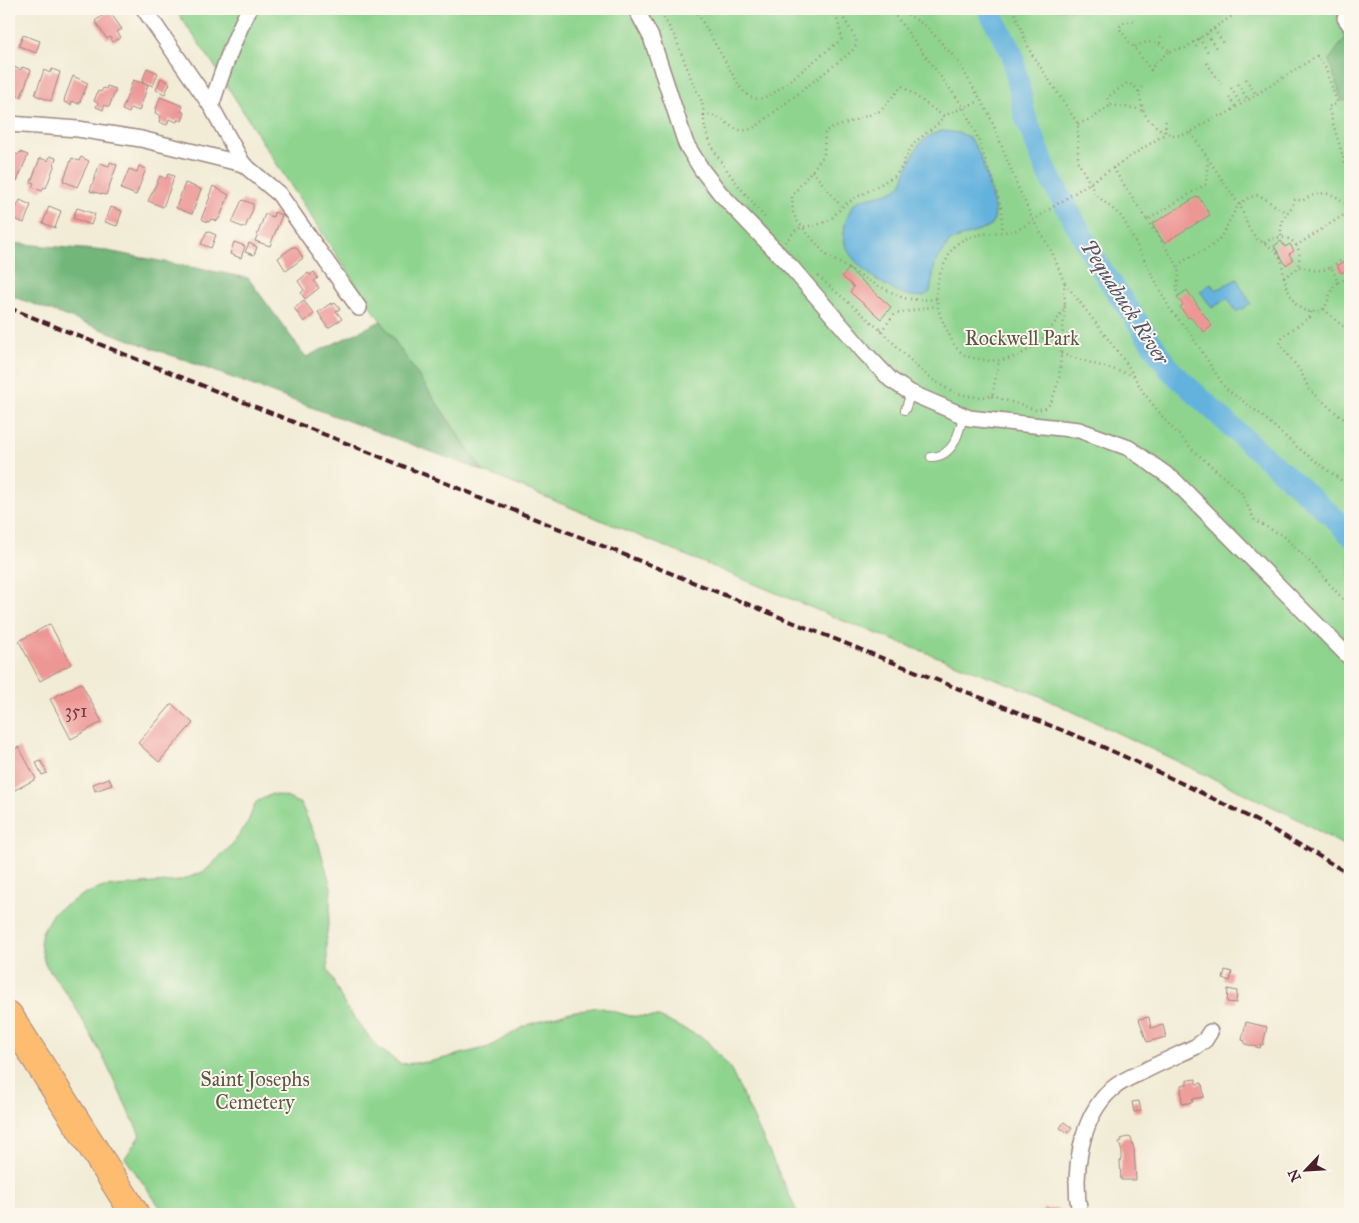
<svg xmlns="http://www.w3.org/2000/svg" width="1359" height="1223" font-family="'IM FELL Great Primer',serif">
<style>
.green{fill:#8ed48e;stroke:#6c7a5c}
.forest{fill:#72b679;stroke:#5e6a52}
.water{fill:#64b2de;stroke:#576884}
.lines{fill:none;stroke-linecap:round;stroke-linejoin:round}
.river{stroke:#64b2de;stroke-width:22}
.building{fill:#ed9795}
.lane-casing{stroke:#9e8680;stroke-width:10}
.street-casing{stroke:#9e8680;stroke-width:18}
.highway-casing{stroke:#9e8680;stroke-width:30}
.path{stroke:#9e8680;stroke-width:2.5;stroke-dasharray:1 4;stroke-linecap:butt}
.lane{stroke:#fff;stroke-width:8}
.street{stroke:#fff;stroke-width:15}
.highway{stroke:#fdbc70;stroke-width:28}
.rail{stroke:#4a1f2b;stroke-width:4;stroke-dasharray:8 4;stroke-linecap:butt}
.labels{text-anchor:middle;dominant-baseline:central;stroke-width:4;stroke-linejoin:round;paint-order:stroke}
.number-label{font-size:18px;fill:#733d46}
.park-label{font-size:20px;fill:#5e5549;stroke:#fbf7ec}
.water-label{font-size:21px;font-style:italic;fill:#53526a;stroke:#fbf7ec}
</style>
<rect width="100%" height="100%" fill="#fbf7ec"/>
<filter id="ink" filterUnits="userSpaceOnUse"><feTurbulence type="fractalNoise" baseFrequency=".02" numOctaves="2"/><feDisplacementMap in="SourceGraphic" scale="10" xChannelSelector="R" yChannelSelector="G"/><feConvolveMatrix kernelMatrix="1 2 1 2 8 2 1 2 1" color-interpolation-filters="sRGB"/></filter>
<filter id="wash" filterUnits="userSpaceOnUse"><feTurbulence type="fractalNoise" baseFrequency=".0096" numOctaves="4" result="noise"/><feDisplacementMap in="SourceGraphic" scale="20" xChannelSelector="R" yChannelSelector="G"/><feGaussianBlur stdDeviation="1.12" result="paint"/><feColorMatrix in="noise" values="0 0 0 0 0 0 0 0 0 0 0 0 0 0 0 0 0 1.4 0 .05"/><feComposite in="paint" operator="in"/></filter>
<g filter="url(#wash)">
<rect width="100%" height="100%" fill="#f2ecd6"/>
<g class="green">
<path d="M175,9H1350V28L1343,34L1350,43V849L1292,816L1038,695L841,620L483,471L353,280L261,140L214,65Z"/>
<path d="M272,794L286,797L301,804L319,845L331,887L330,909L326,940L328,970L345,1006L376,1046L400,1064L429,1062L489,1047L527,1025L570,1012L598,1007L630,1016L659,1017L705,1039L730,1068L798,1214H165L125,1158L140,1135L102,1055L72,1001L45,964L40,944L42,932L53,913L84,894L104,887L179,881L205,871L231,846L247,824L256,802Z"/>
</g>
<g class="forest">
<path d="M1346,37L1350,43V102L1349,100L1342,101L1329,60Z"/>
<path d="M9,243L107,251L248,278L306,357L381,321L483,471L9,295Z"/>
</g>
<g class="water">
<path d="M941,131C949,132 962,132 968,137C984,152 990,191 995,211L994,219L990,227L950,241L935,264L930,292C928,293 926,295 924,296C900,302 851,266 845,244C842,231 846,218 852,207C860,194 888,198 900,186C903,183 904,176 906,172C915,151 917,139 941,131Z"/>
<path d="M1237,279L1251,304L1236,312L1228,298L1212,308L1200,291L1211,284L1216,290Z"/>
</g>
<g class="lines">
<path class="river" d="M988,9L1012,53L1025,116L1048,174L1098,264L1170,370L1249,443L1329,513L1350,535"/>
</g>
<g id="blocks">
<g class="building">
<path d="M109,11L122,29L117,32L121,37L113,42L110,37L107,39L95,21Z"/>
<path d="M23,35L40,41L36,53L19,46Z"/>
<path d="M14,67L21,70L22,67L31,70L21,97L12,94L11,98L9,97V83Z"/>
<path d="M147,68L158,73L153,86L142,82Z"/>
<path d="M52,69L60,72L51,101L35,95L44,70L50,73Z"/>
<path d="M73,76L88,83L79,104L72,101L71,105L64,102L65,97Z"/>
<path d="M161,78L170,83L165,94L156,90Z"/>
<path d="M133,80L148,85L139,111L131,108L129,113L122,110Z"/>
<path d="M107,86L116,89L109,107L105,105L103,110L96,107L98,103L94,101L98,91L101,92L103,88L106,89Z"/>
<path d="M160,97L183,106L181,111L185,113L182,121L178,119L177,122L169,119L167,125L159,122L161,116L155,113Z"/>
<path d="M12,152L18,155L20,152L28,155L17,181L9,178V159Z"/>
<path d="M50,156L56,158L54,163L55,164L46,188L44,187L42,191L32,187L34,183L31,182L40,158L48,161Z"/>
<path d="M81,157L89,161L77,187L63,181L72,158L79,161Z"/>
<path d="M110,162L117,165L106,195L90,191L100,163L109,166Z"/>
<path d="M139,166L146,169L136,195L121,189L129,169L137,172Z"/>
<path d="M168,174L174,176L172,181H173L163,207L148,201L160,176L166,179Z"/>
<path d="M185,183L201,189L192,214L176,208Z"/>
<path d="M213,186L229,195L220,217L217,221L211,219L209,222L203,220L202,217L210,197L209,196Z"/>
<path d="M1198,196L1210,215L1164,243L1152,224Z"/>
<path d="M20,200L31,205L24,223L12,218Z"/>
<path d="M243,200L253,204V209L245,228L232,223L241,202Z"/>
<path d="M49,206L61,211L55,228L43,223Z"/>
<path d="M111,207L122,211L117,226L105,222Z"/>
<path d="M77,208L95,214L91,225L73,218Z"/>
<path d="M274,212L282,215L270,246L255,241L265,214L273,217Z"/>
<path d="M207,231L216,235L211,248L201,244Z"/>
<path d="M1281,241L1285,247L1290,244L1294,251L1289,254L1293,260L1286,265L1274,246Z"/>
<path d="M234,242L245,246L241,258L230,254Z"/>
<path d="M249,243L257,247L254,255L245,252Z"/>
<path d="M293,247H296L303,258L286,271L278,258Z"/>
<path d="M1345,261L1349,269L1341,273L1337,265Z"/>
<path d="M849,269L891,307L881,319L850,292L854,287L842,276Z"/>
<path d="M314,272L318,278L314,281L319,288L305,299L301,293L304,290L298,281L308,273L310,275Z"/>
<path d="M1187,290L1212,326L1204,332L1190,317L1188,318L1180,307L1183,305L1177,297Z"/>
<path d="M304,301L314,314L304,322L294,308Z"/>
<path d="M331,303L332,305L335,303L340,309L336,311L342,319L328,328L318,312Z"/>
<path d="M50,624L71,664L40,681L19,641Z"/>
<path d="M81,683L102,722L71,739L50,699Z"/>
<path d="M172,704L193,723L159,762L138,743Z"/>
<path d="M19,747L36,779L9,793V752Z"/>
<path d="M41,761L47,773L42,775L36,763Z"/>
<path d="M109,778L112,785L95,791L93,784Z"/>
<path d="M1225,970L1232,972L1230,981L1223,979Z"/>
<path d="M1228,989L1237,991L1236,1003L1227,1002Z"/>
<path d="M1149,1017L1151,1028L1163,1025L1166,1037L1147,1042L1139,1019Z"/>
<path d="M1246,1022L1267,1027L1263,1045L1261,1044L1260,1048L1245,1044V1041L1242,1040Z"/>
<path d="M1196,1079V1084L1202,1083L1204,1097L1192,1099L1193,1102L1182,1104L1181,1085L1187,1084V1080Z"/>
<path d="M1139,1101L1141,1111L1134,1112L1132,1102Z"/>
<path d="M1064,1122L1072,1128L1068,1133L1060,1128Z"/>
<path d="M1128,1137L1131,1138L1134,1149L1136,1180H1121L1120,1161L1122,1160V1152L1119,1142L1122,1141L1121,1139Z"/>
<rect x="1044" y="1209" width="16" height="5"/>
</g>
</g>
</g>
<g filter="url(#ink)">
<use href="#blocks" fill-opacity="0" stroke="#9e8680" stroke-width="1"/>
<g class="lines">
<defs>
<g id="lane">
<path d="M905,410L911,393"/>
<path d="M931,457C953,457 959,434 963,416"/>
</g>
<g id="street">
<path d="M144,9L211,106L243,164"/>
<path d="M636,9L651,37L686,144L702,170L720,193L792,268L865,353L891,380L911,393L969,418L1079,430L1129,448L1174,480L1350,658"/>
<path d="M1350,14L1345,18L1350,25"/>
<path d="M211,106C222,72 233,40 249,9"/>
<path d="M9,124L78,129L141,139L243,164L279,194L359,308"/>
<path d="M1080,1214C1072,1174 1080,1117 1112,1089C1122,1080 1135,1075 1146,1070C1162,1062 1178,1055 1195,1047L1205,1040L1210,1032"/>
</g>
<path id="highway" d="M9,1016L135,1214"/>
</defs>
<use href="#lane" class="lane-casing"/>
<use href="#street" class="street-casing"/>
<use href="#highway" class="highway-casing"/>
<g class="path">
<path d="M659,9L676,39L692,81L702,102L704,115C728,113 733,142 758,125L852,51L856,45V39L838,9"/>
<path d="M695,9L740,87C751,101 759,102 775,92L842,39L838,22L832,9"/>
<path d="M889,9L898,19L964,108L979,141L1002,209V231"/>
<path d="M899,9L926,26L957,60L989,114L1017,185L1033,220L1165,134L1166,118"/>
<path d="M1013,9L1030,51L1078,124V162L1090,183L1095,194L1122,217L1171,311L1188,330L1225,388L1259,413L1298,448L1350,487"/>
<path d="M1134,21L1122,23L1119,28L1151,70L1155,63L1170,51C1158,42 1147,38 1134,48"/>
<path d="M1214,29L1223,43"/>
<path d="M1207,34L1216,48"/>
<path d="M1160,37V43"/>
<path d="M1199,38L1208,52"/>
<path d="M1193,42L1198,49"/>
<path d="M1170,51L1185,48L1242,9"/>
<path d="M1207,63L1221,84"/>
<path d="M1246,79L1255,93"/>
<path d="M1238,84L1247,98"/>
<path d="M1231,88L1240,103"/>
<path d="M1139,92L1142,87"/>
<path d="M1229,97L1236,107"/>
<path d="M1111,105L1138,109L1143,111"/>
<path d="M704,115C701,147 747,195 766,219"/>
<path d="M1078,124L1093,118L1111,105L1107,98L1127,83C1142,88 1139,99 1144,112C1146,118 1154,125 1160,129C1189,148 1200,118 1224,115L1317,56L1325,67L1337,102L1336,104L1328,107L1350,180"/>
<path d="M1191,133L1241,208L1249,229L1257,239L1275,250L1281,259L1284,277"/>
<path d="M1113,168L1147,220L1206,184L1208,160"/>
<path d="M812,171L841,206"/>
<path d="M1147,220L1178,266C1190,253 1208,253 1218,240C1233,222 1232,199 1259,195L1286,213"/>
<path d="M1281,236C1280,224 1284,215 1293,206V201L1296,199L1302,201C1320,188 1338,192 1350,210"/>
<path d="M785,242L796,230L802,227L817,225L830,220L845,204L895,176L902,167L907,154L914,143L940,122L943,116L980,101"/>
<path d="M1264,243C1286,228 1308,245 1296,270L1284,277C1290,297 1296,316 1321,311C1331,303 1328,289 1338,282L1331,267C1319,273 1310,270 1298,266"/>
<path d="M1296,246L1350,211"/>
<path d="M1178,266L1179,277L1176,290L1179,296"/>
<path d="M1331,267L1350,254"/>
<path d="M818,276C838,294 859,311 879,329C912,359 941,404 992,396L999,361"/>
<path d="M1338,282L1350,278"/>
<path d="M1065,283L1127,364L1143,392L1165,420L1194,451L1241,492L1255,521L1284,536L1312,564L1350,607"/>
<path d="M936,299L918,300L903,298L875,284L826,255L797,221L793,212L792,196L824,155L825,131L880,111L902,86L943,116"/>
<path d="M1324,309L1342,326H1350"/>
<path d="M1311,312L1310,317L1283,336L1280,344L1301,372L1309,389L1337,414L1350,423"/>
<path d="M881,331L895,314L936,306"/>
<path d="M1061,354L1132,375"/>
<path d="M992,396L1036,410L1045,408L1051,403L1059,380L1065,304L1064,282L1052,252L1033,220C1028,223 1022,228 1016,230C997,235 971,230 955,246C951,249 949,255 947,259C931,287 934,307 949,334C952,341 955,348 962,353C967,357 973,358 979,359C1018,368 1050,338 1065,305"/>
</g>
<use href="#lane" class="lane"/>
<use href="#street" class="street"/>
<use href="#highway" class="highway"/>
<path class="rail" d="M9,308L1094,743C1182,782 1269,824 1350,875"/>
</g>
</g>
<g class="labels">
<g class="number-label">
<text x="76" y="711">351</text>
</g>
<g class="park-label">
<text x="1022" y="338">Rockwell Park</text>
<text x="255" y="1079">Saint Josephs<tspan x="255" dy="23">Cemetery</tspan></text>
</g>
<g class="water-label">
<text transform="translate(1125 302) rotate(57)">Pequabuck River</text>
</g>
</g>
<rect width="1359" height="1223" fill="none" stroke="#fbf7ec" stroke-width="30"/>
<g transform="translate(1306 1170) rotate(245)" stroke="#fbf7ec" stroke-width="4" paint-order="stroke">
<path d="M0-4L9 19L0 12L-9 19Z" fill="#4a1f2b"/>
<text y="-8" font-size="14" font-weight="bold" text-anchor="middle" fill="#4a1f2b">N</text>
</g>
</svg>
